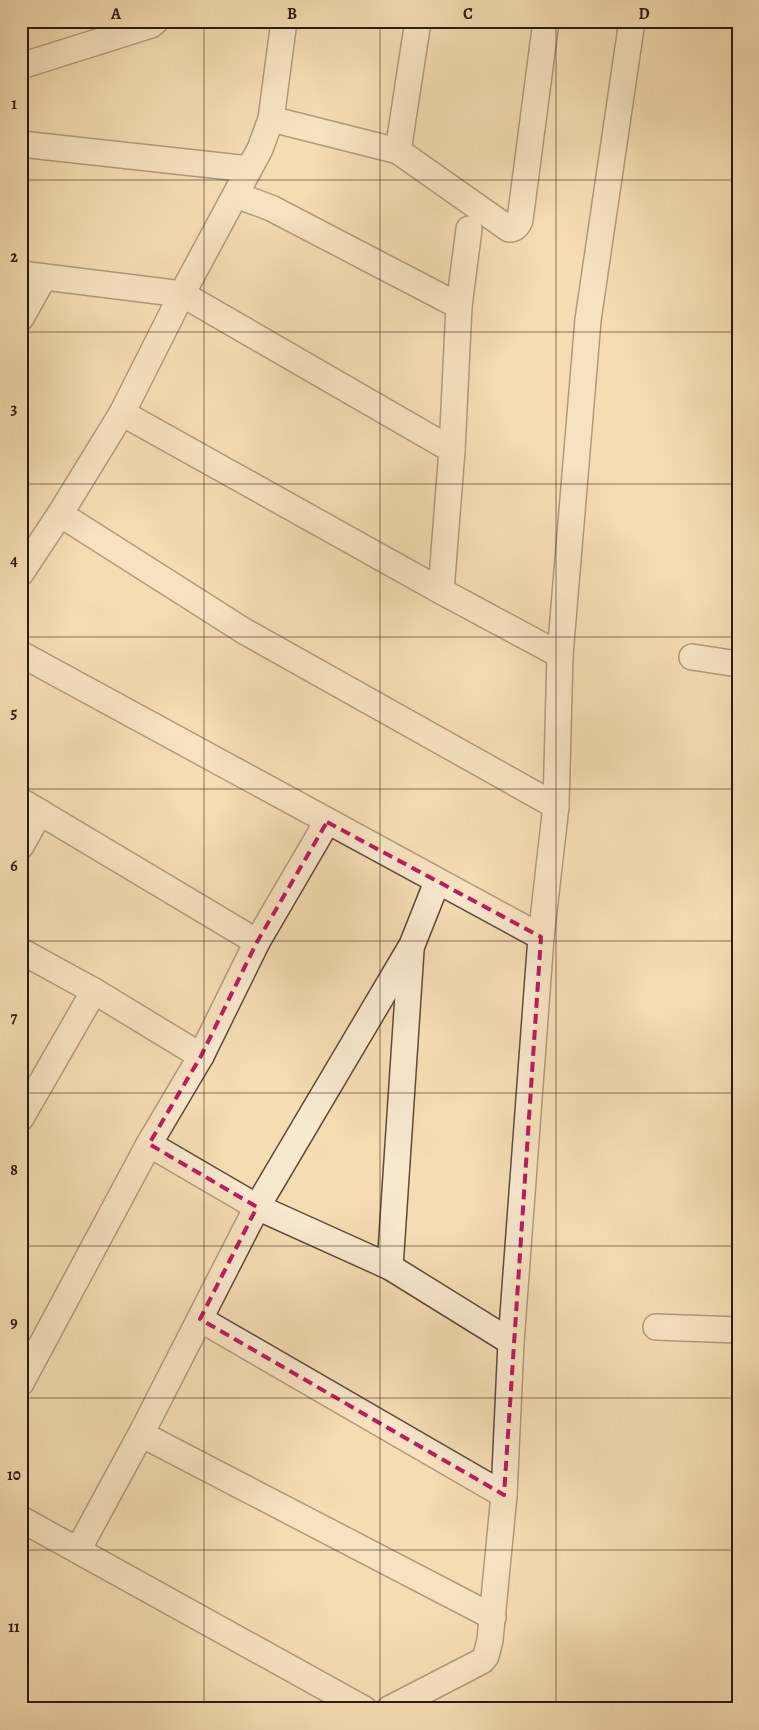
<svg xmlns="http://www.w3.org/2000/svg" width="759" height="1730" font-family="Alegreya,serif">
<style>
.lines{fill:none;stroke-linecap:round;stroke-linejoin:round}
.street-casing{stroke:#614b3a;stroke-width:28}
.street{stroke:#f8e8ce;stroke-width:25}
.marked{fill:none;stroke:#c2185b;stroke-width:4;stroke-dasharray:10 6;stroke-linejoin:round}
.grid{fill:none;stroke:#301b11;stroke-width:1;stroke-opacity:0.55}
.neatline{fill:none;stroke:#301b11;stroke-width:2}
.grid-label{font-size:16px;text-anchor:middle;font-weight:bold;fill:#301b11}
</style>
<rect width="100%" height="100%" fill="#f4dcb3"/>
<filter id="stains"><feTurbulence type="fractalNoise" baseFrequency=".004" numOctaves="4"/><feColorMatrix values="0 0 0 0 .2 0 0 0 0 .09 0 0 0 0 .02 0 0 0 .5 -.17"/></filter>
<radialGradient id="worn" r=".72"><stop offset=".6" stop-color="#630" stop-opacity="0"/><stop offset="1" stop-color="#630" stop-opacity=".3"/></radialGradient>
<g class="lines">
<defs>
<g id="street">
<path d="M21,66L151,25L156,21"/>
<path d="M271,119L398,151L509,229C516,229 518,225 520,220L546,21"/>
<path d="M21,144L249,169"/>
<path d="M398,151L418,21"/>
<path d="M236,195L271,208L459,306L452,450L441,591"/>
<path d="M21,274L182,294L260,149L271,119L284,21"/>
<path d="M459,306L469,229"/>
<path d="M21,318L44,277"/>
<path d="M122,413L441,591L560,655"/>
<path d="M60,514L244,631L556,806"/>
<path d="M21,573L60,514L122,413L182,294L452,450"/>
<path d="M21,654L541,937"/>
<path d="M692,657L738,664"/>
<path d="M21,801L257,942"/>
<path d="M21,846L40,812"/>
<path d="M21,951L94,991L201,1056"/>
<path d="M21,1118L94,991"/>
<path d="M149,1144L257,1207L390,1267L511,1342"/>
<path d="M390,1267L411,950"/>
<path d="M200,1319L504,1495"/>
<path d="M656,1327L738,1330"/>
<path d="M21,1383L149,1144L201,1056L257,942L327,822"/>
<path d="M141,1434L493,1617"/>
<path d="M21,1519L364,1709"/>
<path d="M78,1550L141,1434L257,1207L412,945L437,882"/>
<path d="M389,1709L482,1661L486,1656L490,1640L504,1495L511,1342L541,937L556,806L560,655L588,320L632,21"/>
</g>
</defs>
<use href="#street" class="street-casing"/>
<use href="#street" class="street"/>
</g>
<path d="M0 0H759V1730H0ZM327,822L541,937L504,1495L200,1319L257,1207L149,1144L201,1056L257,942Z" fill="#f4dcb3" fill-opacity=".55" fill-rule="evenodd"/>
<path class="marked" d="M327,822L541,937L504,1495L200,1319L257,1207L149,1144L201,1056L257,942Z"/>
<path class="grid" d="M204,21V1709M380,21V1709M556,21V1709M21,180H738M21,332H738M21,484H738M21,637H738M21,789H738M21,941H738M21,1093H738M21,1246H738M21,1398H738M21,1550H738"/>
<rect width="759" height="1730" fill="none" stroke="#f4dcb3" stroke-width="55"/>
<rect x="28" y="28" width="704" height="1674" class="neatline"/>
<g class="grid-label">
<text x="116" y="19">A</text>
<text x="292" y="19">B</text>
<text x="468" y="19">C</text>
<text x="644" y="19">D</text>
<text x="14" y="109">1</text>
<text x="14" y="262">2</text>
<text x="14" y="414">3</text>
<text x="14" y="566">4</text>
<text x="14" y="718">5</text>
<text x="14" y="871">6</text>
<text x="14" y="1023">7</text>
<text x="14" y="1175">8</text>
<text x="14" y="1328">9</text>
<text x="14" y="1480">10</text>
<text x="14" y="1632">11</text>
</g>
<rect width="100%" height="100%" filter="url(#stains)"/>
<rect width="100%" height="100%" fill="url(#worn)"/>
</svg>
